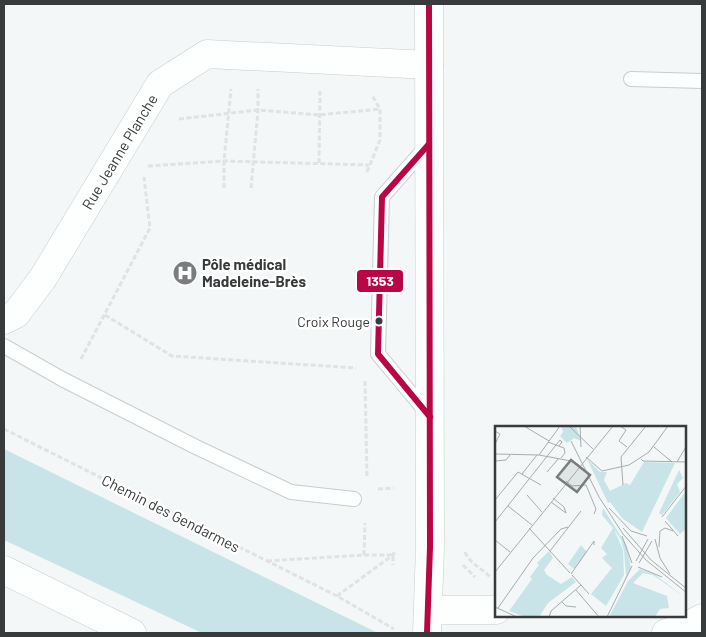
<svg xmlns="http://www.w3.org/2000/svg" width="706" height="637" font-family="Barlow,sans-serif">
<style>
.green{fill:#c8e4e8}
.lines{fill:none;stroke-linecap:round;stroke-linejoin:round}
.lane-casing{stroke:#c9cdcd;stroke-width:16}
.street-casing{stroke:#c9cdcd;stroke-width:29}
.secondary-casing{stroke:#c9cdcd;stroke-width:29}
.highway-casing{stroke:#c9cdcd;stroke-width:29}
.path{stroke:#e1e2e2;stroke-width:3;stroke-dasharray:5 2.5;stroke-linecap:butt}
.lane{stroke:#fdfefe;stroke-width:14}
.street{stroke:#fdfefe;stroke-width:28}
.secondary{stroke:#fdfefe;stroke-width:28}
.highway{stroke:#fdfefe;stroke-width:28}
.bus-1-casing{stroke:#fff;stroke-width:10}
.bus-1{stroke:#b90745;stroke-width:6}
.bus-dot{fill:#383b3b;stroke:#fff;stroke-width:2}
.labels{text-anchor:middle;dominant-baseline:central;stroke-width:5;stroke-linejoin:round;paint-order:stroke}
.bus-label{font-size:14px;fill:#383b3b;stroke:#fff;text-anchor:end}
.street-label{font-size:15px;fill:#383b3b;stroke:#fff}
.poi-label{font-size:15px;font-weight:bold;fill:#383b3b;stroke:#fff;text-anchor:start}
.inset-road{fill:none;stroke:#a8acac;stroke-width:1}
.view{fill:#797d7d;fill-opacity:0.15;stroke:#797d7d;stroke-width:2.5}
.inset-edge{fill:none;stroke:#383b3b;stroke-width:2.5}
.line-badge{stroke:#fff;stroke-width:2}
.badge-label{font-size:14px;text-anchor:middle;font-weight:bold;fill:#fff}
</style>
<rect width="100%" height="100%" fill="#f3f7f7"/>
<path class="green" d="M4,449L378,633H202L4,540Z"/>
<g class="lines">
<defs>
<g id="lane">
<path d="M631,79L702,81"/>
<path d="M427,146L382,197L378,354L428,414"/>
<path d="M4,346L62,379L196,447L291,492L354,499"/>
</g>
<g id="street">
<path id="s1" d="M4,320L16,314L43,278L160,84L207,54L429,65"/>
</g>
<g id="secondary">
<path d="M428,610H496"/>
<path d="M427,633L430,547L429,4"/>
<path d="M666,633L685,627L702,618"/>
</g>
<path id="highway" d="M4,570L132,633"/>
</defs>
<use href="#lane" class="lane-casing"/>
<use href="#street" class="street-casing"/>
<use href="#secondary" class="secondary-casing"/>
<use href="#highway" class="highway-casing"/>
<g class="path">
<path d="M179,119L258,110L319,115L380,109"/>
<path d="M319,163L320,91"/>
<path d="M148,166L224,161L369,165"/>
<path d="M367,172L380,140V109L372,95"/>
<path d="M224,188V161L231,89"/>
<path d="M251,188L258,110V89"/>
<path d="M105,315L172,356L356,368"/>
<path d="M81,359L150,228L144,177"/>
<path d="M365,381L367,477"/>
<path d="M4,429L337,596L394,629"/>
<path d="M378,489L394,488"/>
<path d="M465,552C470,564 482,568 490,577"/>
<path d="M364,555L365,523"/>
<path d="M267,561L364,555H393V565"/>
<path d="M463,565L475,577"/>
<path d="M337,596L393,555L395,551"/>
</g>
<use href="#lane" class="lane"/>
<use href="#street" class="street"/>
<use href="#secondary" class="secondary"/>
<use href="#highway" class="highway"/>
<defs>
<g id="bus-1">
<path d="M429,144L382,197L378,354L430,417"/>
<path d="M427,633L430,547L429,4"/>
</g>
</defs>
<use href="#bus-1" class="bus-1-casing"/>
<use href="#bus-1" class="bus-1"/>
</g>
<defs>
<symbol id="hospital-disc" viewBox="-11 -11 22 22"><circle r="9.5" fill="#797d7d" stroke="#fff"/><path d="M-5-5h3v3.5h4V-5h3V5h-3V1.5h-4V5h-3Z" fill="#fff"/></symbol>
</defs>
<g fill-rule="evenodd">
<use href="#hospital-disc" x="171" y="259" width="28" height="28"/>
</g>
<circle class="bus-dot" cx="379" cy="321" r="4.5"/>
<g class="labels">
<g class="bus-label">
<text x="370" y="321">Croix Rouge</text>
</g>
<g class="street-label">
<text stroke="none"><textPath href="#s1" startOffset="206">Rue Jeanne Planche</textPath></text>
<text transform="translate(171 513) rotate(27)">Chemin des Gendarmes</text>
</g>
<g class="poi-label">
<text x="202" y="264">Pôle médical<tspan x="202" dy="17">Madeleine-Brès</tspan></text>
</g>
</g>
<g transform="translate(495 426)">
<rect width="191" height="191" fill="#f3f7f7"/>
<path d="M66,0H81L86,15L79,12L72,17L65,10L68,6ZM92,33L105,46H112L109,54L115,65L131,57L135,59L149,36L180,37L147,106L127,92L115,76L113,77ZM184,44L188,52L182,58L185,66L167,89L164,87ZM191,65V103L185,108L171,92ZM108,82L132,120L136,142L115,179L131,150L129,125L126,114L119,103L128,124L129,149L111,180L96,168L117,142L107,132L112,128L106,122L118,102L107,89ZM86,119L92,126L79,143L73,138ZM54,125L58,132L49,144L52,149L66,158L77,151L81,156L53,177L44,191H30L14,185L37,153L35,151L44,139L42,137ZM145,143L159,148L191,172L158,149L148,147L138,157L172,170L174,182L165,183L160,191H114L133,155Z" fill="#c8e4e8"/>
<path class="inset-road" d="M29,0L54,15M74,0L98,23M85,0L86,21M125,0L131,4L124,15L132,21M0,5L5,8L0,18M76,15L104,71L128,108L151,134L192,167M53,16L69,22L70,27L66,32M159,21L177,36M0,28L44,29L76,35L84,39M44,29L65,0M91,31L107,45L134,39L154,26L173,0M146,33L148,35L192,36M0,35L11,34L15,29M182,36L192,19M52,46L64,32M27,48L42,29M71,55L77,60L91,59L101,83L99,88M128,59L126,31L151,0M32,69L47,86M0,74L23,46L46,59M56,76L71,87L69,81L58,72M13,80L37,99M114,82L136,105L152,110M167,91L192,59M170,95L183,110M0,96L65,14L67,16L64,20M34,102L75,147M128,102L156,134L192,163M127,110L137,137M160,113L165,132L175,148M0,114L15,126M164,121L165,105L170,102L178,105M55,125L86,85M141,135L153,113M144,137L157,115M143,141L167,151M0,146L118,0M76,148L99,115V119M77,149L94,168M81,164L104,191M67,176L71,180L81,181M0,181L22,191M3,182L38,132L66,103L73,101M54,191L56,185L86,159M112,191L137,140"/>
<path class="view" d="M76,34L95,49L82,66L62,51Z"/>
<rect width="191" height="191" class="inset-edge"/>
</g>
<rect class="line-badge" x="356" y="269" width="48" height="24" rx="5" fill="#b90745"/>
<g class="badge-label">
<text x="380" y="286">1353</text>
</g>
<rect width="706" height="637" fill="none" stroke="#383b3b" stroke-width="10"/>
</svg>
